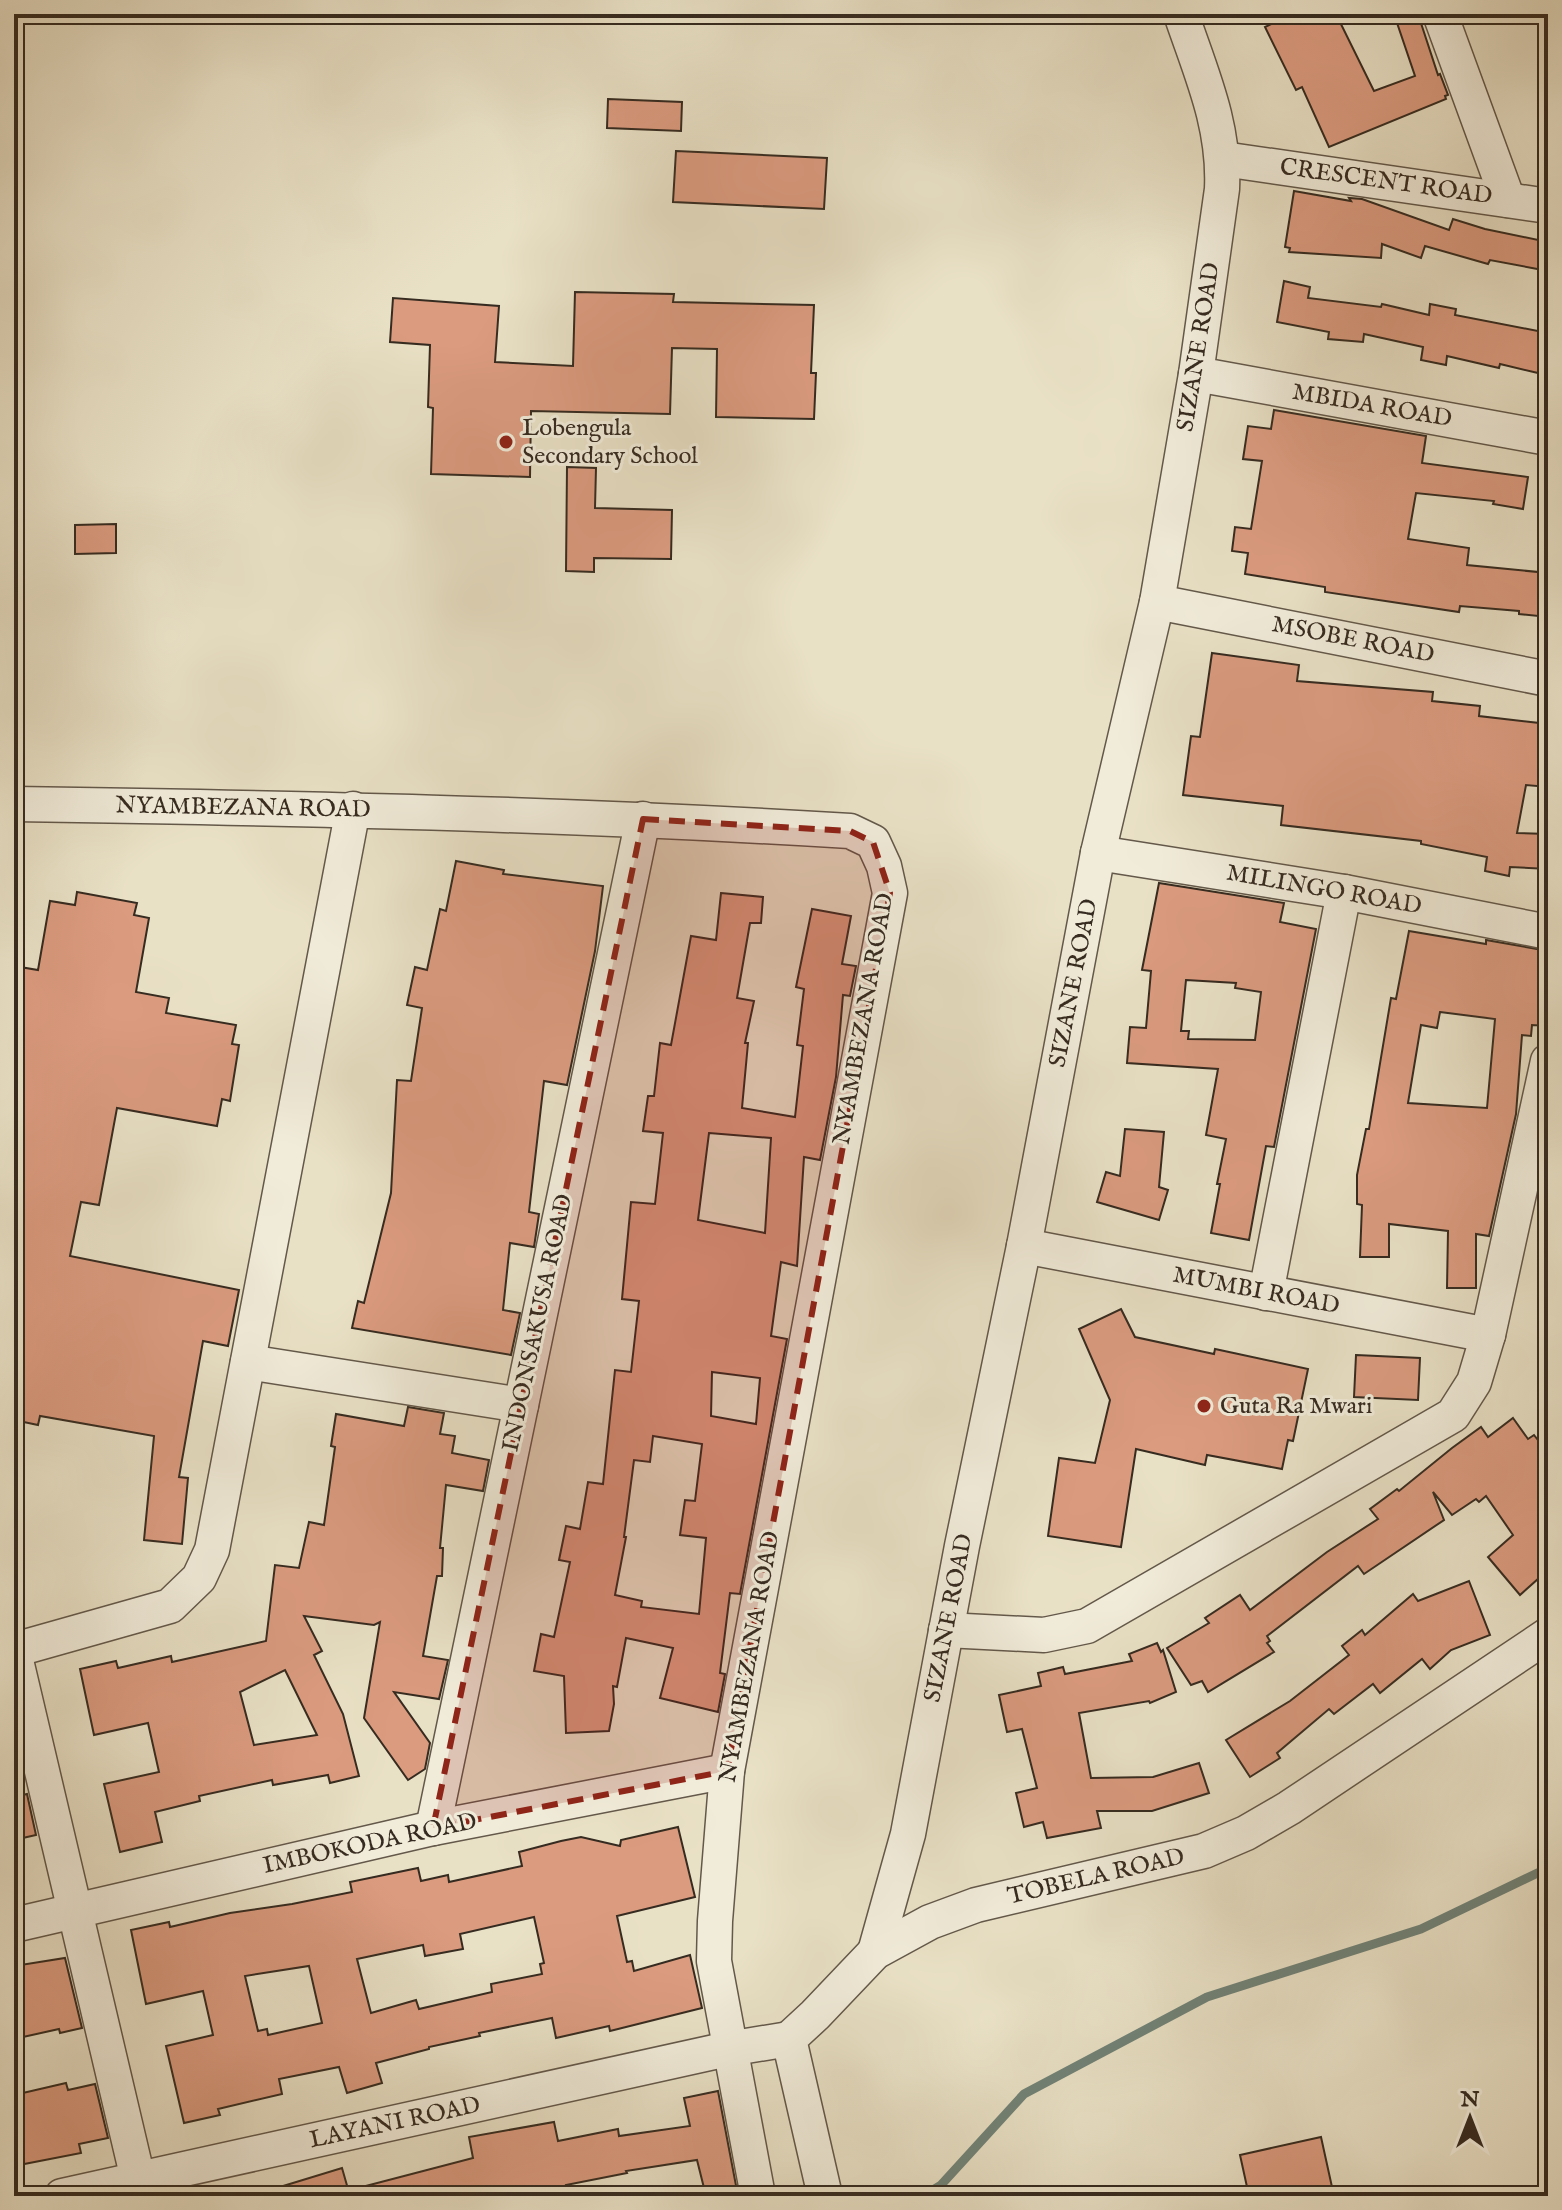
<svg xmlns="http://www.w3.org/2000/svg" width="1562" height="2210" font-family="'IM FELL English',serif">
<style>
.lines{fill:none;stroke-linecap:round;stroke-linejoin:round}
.stream{stroke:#718378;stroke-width:9}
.building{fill:#db9b7f;stroke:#362b20;stroke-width:2;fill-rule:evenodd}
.minor-casing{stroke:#63584a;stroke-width:37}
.minor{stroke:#f1ecda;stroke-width:34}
.marked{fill:#8f2418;fill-opacity:0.2;stroke:#8f2418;stroke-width:6;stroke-dasharray:16 10;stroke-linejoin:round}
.poi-dot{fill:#8f2418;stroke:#f1ecda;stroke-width:3}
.labels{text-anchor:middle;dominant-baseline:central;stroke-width:6;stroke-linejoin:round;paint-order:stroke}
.street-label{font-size:24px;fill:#362b20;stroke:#f1ecda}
.poi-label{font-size:24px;fill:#362b20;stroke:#f1ecda;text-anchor:start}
</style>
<rect width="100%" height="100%" fill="#e9e1c6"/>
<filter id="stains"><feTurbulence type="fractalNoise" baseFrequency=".0025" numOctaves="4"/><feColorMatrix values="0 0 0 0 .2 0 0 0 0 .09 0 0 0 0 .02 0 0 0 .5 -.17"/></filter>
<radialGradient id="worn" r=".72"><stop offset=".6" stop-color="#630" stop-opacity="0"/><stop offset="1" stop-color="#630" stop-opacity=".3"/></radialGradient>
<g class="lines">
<path class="stream" d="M923,2196L941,2185L1024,2094L1207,1997L1421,1929L1548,1868"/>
</g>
<g class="building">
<path d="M1293,14H1336L1374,91L1415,76L1394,14H1418L1438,75L1440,74L1448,95L1445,96L1446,99L1329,147L1302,87L1296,90L1265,27Z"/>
<path d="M608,99L682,102L681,131L607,128Z"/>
<path d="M676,151L827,158L824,209L673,202Z"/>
<path d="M1294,191L1351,201L1349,198L1362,199L1449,230L1453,219L1485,229L1548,242V271L1490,260L1488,264L1425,246L1421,258L1382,244L1381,258L1289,252L1290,248L1285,247Z"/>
<path d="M1284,281L1310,287L1308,298L1381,307L1382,304L1429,315L1430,304L1456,309L1455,315L1548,333L1538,373L1500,364L1499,368L1447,356L1446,365L1421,360L1423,347L1364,334L1363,342L1328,339L1329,332L1277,322Z"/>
<path d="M575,292L674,294L673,302L814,305L811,373H816L814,419L716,417L717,349L672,348L670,414L531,411L530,477L431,474L433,408L428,407L430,345L390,342L393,298L499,306L495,362L573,366Z"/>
<path d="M1274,410L1426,436L1422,463L1528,477L1523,509L1493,504L1494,501L1416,493L1408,539L1469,548L1467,565L1548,573V617L1519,614V611L1460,606L1459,612L1325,592V587L1245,574L1248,553L1232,551L1235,527L1251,529L1262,461L1243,459L1248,426L1271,429Z"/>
<path d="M567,467L596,468L595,508L672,510L671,559L594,558V572L566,571Z"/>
<path d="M116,524V553L75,554V525Z"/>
<path d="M1212,653L1299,665L1297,681L1433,692L1432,701L1480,706L1479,716L1548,724V787L1526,785L1517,833L1548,834V869L1510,867L1509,876L1485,871L1487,857L1421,844V841L1281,825L1283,806L1183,795L1191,736L1200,737Z"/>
<path d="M456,861L504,870L503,874L603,886L595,951L567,1085L544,1081L529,1212L539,1214L534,1247L510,1243L503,1310L520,1313L511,1355L352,1328L358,1301L364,1303L391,1193L397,1080L411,1081L422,1008L407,1005L415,967L427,970L440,909L446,911Z"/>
<path d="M1159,883L1284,903L1280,922L1316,929L1274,1147L1266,1146L1249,1240L1211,1233L1220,1184H1217L1226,1139L1206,1135L1218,1069L1127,1063L1130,1027L1146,1028L1151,971L1142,970ZM1186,980L1236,983L1235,988L1261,992L1255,1040L1188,1039L1189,1031H1181Z"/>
<path d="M77,892L137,903L134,915L149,918L136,992L169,998L166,1013L236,1025L232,1044L239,1045L230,1101L222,1099L217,1126L117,1108L99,1205L81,1202L70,1256L239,1290L228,1346L203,1341L179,1477L188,1478L182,1544L144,1540L154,1436L40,1416L38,1425L14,1420V1234L21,1192L14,1191V966L38,970L50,901L75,905Z"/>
<path d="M721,893L763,897L761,923H750L737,998L754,1001L745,1043H748L742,1108L795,1117L803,1046L797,1045L804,989L796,987L812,909L851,916L842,964L856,966L850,996L843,995L836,1077L820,1160L804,1157L797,1266L781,1262L771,1336L787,1339L740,1594L730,1593L720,1673L725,1674L718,1712L660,1698L673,1648L626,1638L617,1687L613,1686L614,1704L609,1731L566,1733L564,1676L534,1671L541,1634L554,1637L570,1562L559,1560L566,1526L580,1529L588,1482L603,1484L615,1370L631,1372L639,1301L622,1299L631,1202L655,1204L663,1133L643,1131L648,1096H654L660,1043L671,1045L691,936L716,940ZM709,1133L771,1138L765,1233L698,1220ZM712,1372L760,1378L756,1424L711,1416ZM653,1436L702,1444L695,1501L685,1500L680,1535L706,1538L699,1614L641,1607L642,1601L615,1595L626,1537H624L634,1460L650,1462Z"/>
<path d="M1409,931L1486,944V940L1548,951V1026L1532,1025L1531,1036L1522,1035L1516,1114L1489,1236L1476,1234V1288H1447L1448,1231L1389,1224V1257H1360L1362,1205L1357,1204V1175L1366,1129H1369L1391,998L1396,999ZM1440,1012L1495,1019L1487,1108L1408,1103L1421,1025L1437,1028Z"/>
<path d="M1125,1129L1164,1132L1159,1187L1168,1190L1159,1220L1097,1202L1106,1172L1120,1176Z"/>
<path d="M1121,1309L1135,1337L1214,1354L1215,1349L1308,1369L1293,1441L1288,1440L1282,1469L1207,1455L1205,1465L1136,1449L1121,1547L1048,1536L1059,1458L1095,1463L1110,1400L1079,1329Z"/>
<path d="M1356,1355L1420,1358L1418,1400L1354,1397Z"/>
<path d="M408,1407L444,1413L440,1434L455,1436L452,1453L489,1460L483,1491L446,1485L440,1548H443L442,1576H437L423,1656L448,1660L439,1699L394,1692L430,1743L425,1769L408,1780L364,1718L380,1622L374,1625L304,1616L322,1651L314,1655L343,1714L359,1776L330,1783L328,1775L273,1785L272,1780L199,1796L200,1801L155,1812L162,1842L120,1852L104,1784L159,1772L148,1723L94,1735L80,1669L116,1661L118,1668L171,1656L172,1662L266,1641L275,1565L299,1568L309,1522L324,1525L335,1447L331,1446L336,1414L404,1426ZM285,1670L317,1735L254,1745L240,1692Z"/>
<path d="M1513,1418L1528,1439L1534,1435L1548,1453V1570L1520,1595L1488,1557L1513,1535L1486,1496L1479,1502L1476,1499L1452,1515L1433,1492L1444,1520L1364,1574L1358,1566L1267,1636L1270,1641L1267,1643L1274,1652L1208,1692L1202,1681L1191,1685L1167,1648L1209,1623L1205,1618L1240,1595L1250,1610L1327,1552L1378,1519L1370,1509L1397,1489L1399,1491L1452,1448L1481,1427L1488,1437Z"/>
<path d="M1469,1581L1490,1635L1451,1650L1430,1669L1422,1659L1380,1693L1373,1684L1334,1714L1329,1709L1277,1753L1280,1758L1250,1777L1226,1740L1290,1701L1349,1655L1342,1646L1362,1630L1365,1635L1413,1594L1418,1601Z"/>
<path d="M1157,1643L1161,1652L1163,1650L1176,1692L1150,1703L1149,1701L1079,1713L1091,1778L1153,1777L1199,1763L1209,1793L1152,1811H1097L1101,1828L1047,1838L1043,1822L1024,1827L1016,1793L1037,1788L1022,1729L1007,1732L999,1695L1041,1686L1038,1673L1063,1667L1065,1674L1132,1661L1129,1654Z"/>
<path d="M27,1794L36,1835L14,1840V1797Z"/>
<path d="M678,1827L695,1897L617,1916L627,1962L632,1961L634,1971L690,1955L702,2008L610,2031L609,2026L556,2038L552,2018L479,2033L480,2036L429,2047V2049L376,2063L382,2083L347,2093L339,2067L279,2079L282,2094L218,2109L220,2115L184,2123L166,2046L213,2035L203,1991L146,2004L131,1930L169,1922L170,1927L230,1913L292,1904L352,1892L350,1882L418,1868L421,1881L448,1875L449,1882L522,1866L519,1852L561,1841L581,1837L620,1846L621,1840ZM534,1917L544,1963L540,1964L542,1974L491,1984L492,1992L419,2009L416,2000L371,2013L357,1959L423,1945L425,1956L463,1949L460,1934ZM309,1966L322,2023L268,2035L267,2029L258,2031L245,1976Z"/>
<path d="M65,1958L82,2028L60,2033L59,2029L14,2039V1966Z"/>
<path d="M66,2083L68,2090L95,2084L108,2138L79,2144L81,2153L14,2166V2095Z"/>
<path d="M718,2091L738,2196H706L697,2160L626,2171L627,2173L566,2185L569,2196H359L358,2188L473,2158L469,2137L554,2122L558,2141L618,2129L619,2136L690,2126L684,2098Z"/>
<path d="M1321,2137L1332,2187L1291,2196H1249L1240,2155Z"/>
<path d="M342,2168L350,2196H271L270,2190Z"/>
</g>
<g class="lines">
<defs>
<g id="minor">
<path d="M1440,14L1508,200"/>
<path d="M1223,159L1548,206"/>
<path d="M1196,374L1548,438"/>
<path d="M1157,602L1548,679"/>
<path d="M14,804C293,808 571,814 850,831L873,842L884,866L890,893L727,1771L715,1921L714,1961L758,2196"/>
<path d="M1098,853L1344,892L1548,932"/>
<path d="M1024,1246L1488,1335"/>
<path d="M1266,1293L1344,892"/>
<path d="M248,1362L521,1405"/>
<path d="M946,1630L1044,1635L1087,1626L1453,1415L1474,1382L1488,1335L1548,1061"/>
<path d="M14,1650L170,1606L199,1578L212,1550L353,809"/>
<path d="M14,1652L142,2196"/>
<path d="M433,1828L643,819"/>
<path d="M14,1925L433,1828L727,1771"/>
<path d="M875,1952L908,1834L962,1546L1024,1246L1098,853L1157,602L1196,374L1222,189C1225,125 1201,73 1181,14"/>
<path d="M62,2196L728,2049L789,2039"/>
<path d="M825,2196L789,2039L815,2015L875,1952L930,1922L976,1905L1204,1851L1246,1833L1289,1808L1548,1635"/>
</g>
</defs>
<use href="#minor" class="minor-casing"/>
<use href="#minor" class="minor"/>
</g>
<path class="marked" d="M643,819L850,831L873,842L890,893L727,1771L433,1828Z"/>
<g class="poi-dot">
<circle cx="506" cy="442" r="8"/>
<circle cx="1204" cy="1406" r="8"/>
</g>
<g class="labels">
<g class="street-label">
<text transform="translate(1386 182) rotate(8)">CRESCENT ROAD</text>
<text transform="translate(1199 347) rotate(-81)">SIZANE ROAD</text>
<text transform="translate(1372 406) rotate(10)">MBIDA ROAD</text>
<text transform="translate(1353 640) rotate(11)">MSOBE ROAD</text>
<text transform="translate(243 808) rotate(1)">NYAMBEZANA ROAD</text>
<text transform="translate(1324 890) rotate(10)">MILINGO ROAD</text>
<text transform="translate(1074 983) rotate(-79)">SIZANE ROAD</text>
<text transform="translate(864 1019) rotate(-80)">NYAMBEZANA ROAD</text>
<text transform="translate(1256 1291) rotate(11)">MUMBI ROAD</text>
<text transform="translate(538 1323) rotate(-78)">INDONSAKUSA ROAD</text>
<text transform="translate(949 1618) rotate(-79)">SIZANE ROAD</text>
<text transform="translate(750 1657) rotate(-80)">NYAMBEZANA ROAD</text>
<text transform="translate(370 1844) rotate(-12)">IMBOKODA ROAD</text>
<text transform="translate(1096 1877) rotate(-13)">TOBELA ROAD</text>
<text transform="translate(395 2123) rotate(-12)">LAYANI ROAD</text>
</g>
<g class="poi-label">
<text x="522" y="428">Lobengula<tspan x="522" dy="28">Secondary School</tspan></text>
<text x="1220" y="1406">Guta Ra Mwari</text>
</g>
</g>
<rect width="1562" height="2210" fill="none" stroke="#e9e1c6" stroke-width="48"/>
<rect x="16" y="16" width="1530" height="2178" fill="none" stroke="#362b20" stroke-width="4"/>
<rect x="24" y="24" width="1514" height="2162" fill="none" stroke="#362b20" stroke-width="2"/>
<g transform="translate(1470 2118)" stroke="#f1ecda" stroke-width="6" paint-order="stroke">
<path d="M0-6L14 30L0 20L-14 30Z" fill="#362b20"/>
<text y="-12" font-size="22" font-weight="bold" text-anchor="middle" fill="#362b20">N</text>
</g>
<rect width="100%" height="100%" filter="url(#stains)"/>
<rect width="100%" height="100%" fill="url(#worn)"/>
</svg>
